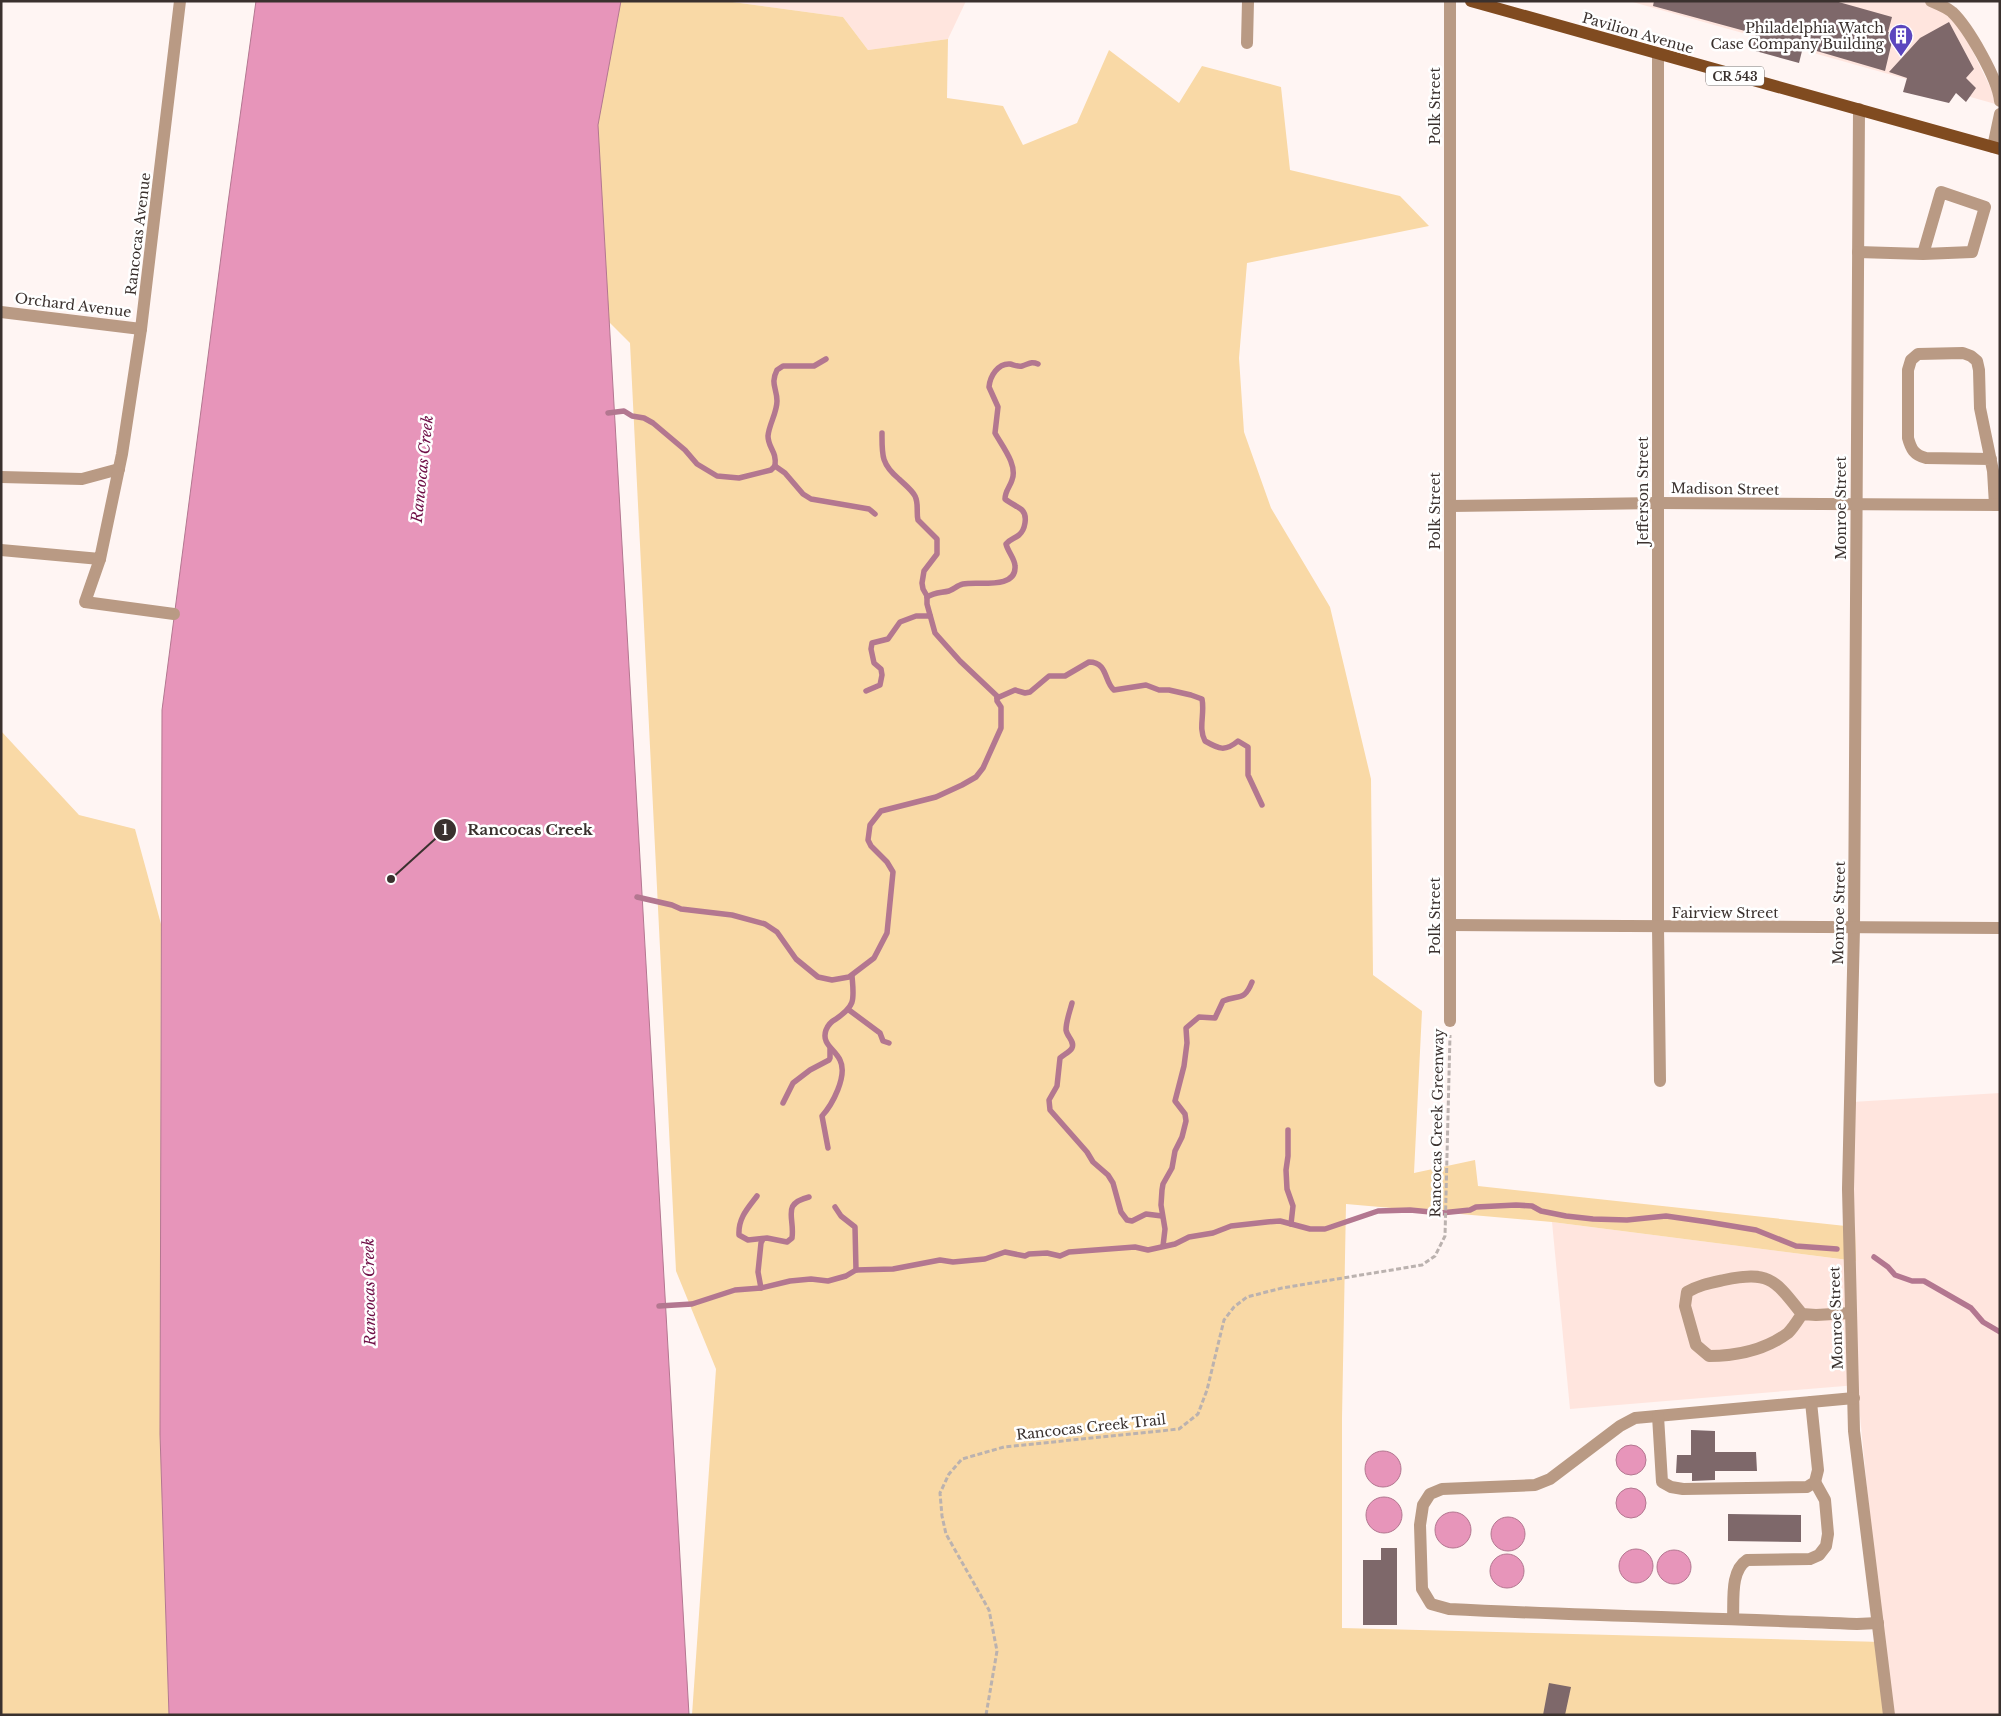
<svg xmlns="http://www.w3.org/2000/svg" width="2001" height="1716" font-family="'Libre Baskerville',serif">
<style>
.built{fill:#ffe5de}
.green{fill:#f9d9a6}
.water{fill:#e795ba;stroke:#b37790}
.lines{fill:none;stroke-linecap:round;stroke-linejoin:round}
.stream{stroke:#b37790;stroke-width:5.5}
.building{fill:#7e686a}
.path{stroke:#bbb2af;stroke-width:3;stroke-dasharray:5 2.5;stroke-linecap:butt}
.minor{stroke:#b99a84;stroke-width:12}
.major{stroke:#804b20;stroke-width:12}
.labels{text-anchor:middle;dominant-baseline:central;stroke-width:5;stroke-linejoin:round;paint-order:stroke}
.shield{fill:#fff;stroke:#756f6d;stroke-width:1}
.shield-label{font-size:12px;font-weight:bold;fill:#3a312e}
.poi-label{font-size:14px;fill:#3a312e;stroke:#fff;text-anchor:end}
.street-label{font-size:14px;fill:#3a312e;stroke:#fff}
.water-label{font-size:15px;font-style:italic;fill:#6d0d45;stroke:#fff}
.leader{fill:none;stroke:#3a312e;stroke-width:2}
.callout-dot{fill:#3a312e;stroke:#fff;stroke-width:2}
.mark-label{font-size:15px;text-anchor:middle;font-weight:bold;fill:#fff}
.callout-label{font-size:15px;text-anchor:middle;font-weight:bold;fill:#3a312e;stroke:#fff;stroke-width:5;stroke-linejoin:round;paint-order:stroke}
</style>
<rect width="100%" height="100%" fill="#fff5f3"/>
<g class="built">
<path d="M725,1H966L948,39L868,50L843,17Z"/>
<path d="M1629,1H1948L1999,105Z"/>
<path d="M2000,1093V1715H1892L1882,1642L1857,1385L1570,1409L1552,1222L1855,1261L1852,1102Z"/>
</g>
<g class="green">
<path d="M616,1H725L843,17L868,50L948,39L947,98L1003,106L1023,145L1077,123L1109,50L1179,103L1202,66L1281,87L1290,170L1400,196L1429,226L1247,263L1239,358L1244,432L1271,508L1330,607L1371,779L1373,975L1422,1011L1414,1173L1475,1160L1478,1186L1855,1227L1856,1261L1552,1222L1346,1204L1342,1418V1628L1882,1642L1892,1715H692L716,1369L676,1271L630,343L601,314L589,181Z"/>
<path d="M1,731L79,815L135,829L161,924L160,1434L169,1715H1Z"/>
</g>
<g class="water">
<path d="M256,1H621L598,125L689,1715H169L160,1434L162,710L228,203Z"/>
<circle cx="1631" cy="1460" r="15"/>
<circle cx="1383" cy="1469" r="18"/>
<circle cx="1631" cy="1503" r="15"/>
<circle cx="1384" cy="1515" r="18"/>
<circle cx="1453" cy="1530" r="18"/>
<circle cx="1508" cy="1534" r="17"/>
<circle cx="1636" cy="1566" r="17"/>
<circle cx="1674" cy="1567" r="17"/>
<circle cx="1507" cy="1571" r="17"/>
</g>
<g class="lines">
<g class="stream">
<path d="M608,413L624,411L632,416L644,418L653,423L685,450L697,464L717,476L739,478L771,470L775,466"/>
<path d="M775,466C777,451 768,448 768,436C769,424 777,413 777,401C777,388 770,384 777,370L783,366H814L826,359"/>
<path d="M775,466L785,473L803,494L811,499L869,509L875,514"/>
<path d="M927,597C935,592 941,593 949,591C954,589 958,585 963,584C977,581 1017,590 1015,566C1015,559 1008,552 1006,544C1010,539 1014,539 1019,535C1025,530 1028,516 1022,510C1017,506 1010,503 1005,499C1005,491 1010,487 1012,480C1018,465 1002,446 995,433L998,407L989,387C990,376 998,363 1010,364C1014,365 1018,367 1022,366C1029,364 1031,361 1038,364"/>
<path d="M866,691L880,685L882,675L881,669L874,663L871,649L872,643L888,639L900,622L916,616H930"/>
<path d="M997,698L1015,690L1025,693L1030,692L1049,676H1065L1089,662C1108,662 1104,682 1114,690L1146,685L1159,690H1169L1191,695L1202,699C1205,714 1198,728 1205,741C1219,749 1225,752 1238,741L1248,747V775L1262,805"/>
<path d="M637,897L672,905L681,909L732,915L765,924L777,932L796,959L818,977L832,980L849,977L874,958L887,933L893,872L887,862L871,846L868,840L870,825L881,811L936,797L962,785L976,777L983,768L1001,728V707L997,701V696L960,661L935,633L927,604V596L923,589L922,583L924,571L937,554V539L918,520C916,512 919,504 915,496C911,489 905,485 899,479C881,464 882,455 882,433"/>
<path d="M1072,1003C1070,1011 1066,1021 1066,1030C1067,1037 1075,1041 1072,1048C1070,1052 1063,1055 1060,1058L1057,1086L1049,1100L1050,1110L1087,1152L1093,1162L1108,1175L1113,1183L1121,1212L1127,1220L1132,1221L1146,1214L1162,1216"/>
<path d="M849,1010L880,1033L883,1041L889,1043"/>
<path d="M783,1103L793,1083L810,1070L829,1060L830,1058V1049"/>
<path d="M1288,1130V1156L1286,1170L1287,1189L1293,1206L1291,1224"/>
<path d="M828,1148L822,1116C832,1105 848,1076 840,1060C835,1049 821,1044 826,1030C828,1025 832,1021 836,1019C856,1005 854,1000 852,976"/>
<path d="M757,1196C748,1208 738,1218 739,1235L748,1240L767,1238L787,1242L792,1238C795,1217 781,1204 809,1197"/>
<path d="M835,1207L841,1216L855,1227L856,1270"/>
<path d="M1163,1246L1165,1229L1161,1205L1162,1190L1163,1184L1172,1168L1175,1151L1182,1137L1186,1121L1185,1114L1175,1101L1184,1066L1187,1043L1186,1028L1199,1017L1215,1018L1223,1001C1239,994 1244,1002 1252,982"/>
<path d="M1874,1257L1888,1267L1895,1275L1912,1281H1924L1971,1308L1983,1322L2000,1332"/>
<path d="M761,1288L758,1272L761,1243L763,1239"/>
<path d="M659,1306L692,1304L735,1290L761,1288L790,1281L811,1279L828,1281L846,1276L856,1270L893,1269L940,1260L953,1262L985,1259L1005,1252L1025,1256L1029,1254L1047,1253L1060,1256L1069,1252L1135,1247L1148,1250L1175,1244L1189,1237L1213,1233L1231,1226L1267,1222L1280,1221L1310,1229H1325L1378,1211L1410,1210L1441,1213L1470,1210L1476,1207L1516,1205L1532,1206L1541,1211L1566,1216L1593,1219L1627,1220L1666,1216L1708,1222L1756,1230L1796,1246L1837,1249"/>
</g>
</g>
<g class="building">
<path d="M1654,1H1835L1892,17L1888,32L1894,33L1885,71L1803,47L1799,63L1752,50L1756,34L1653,6Z"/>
<path d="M1949,22L1974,69L1966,78L1976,88L1966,102L1956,93L1949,103L1903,92L1907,78L1889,72L1920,38Z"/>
<path d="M1691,1430L1715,1431V1452H1756L1757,1471H1715V1480L1692,1481V1473H1676L1677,1455H1691Z"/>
<path d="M1728,1514L1801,1515V1542L1728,1541Z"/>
<path d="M1381,1548H1397V1625H1363V1560H1381Z"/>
<path d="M1549,1683L1571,1687L1565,1715H1543Z"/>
</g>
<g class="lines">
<path class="path" d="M986,1715L997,1651L989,1610L946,1534L942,1516L940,1493L949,1474L962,1459L1004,1447L1179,1429L1198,1414L1207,1390L1224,1320L1234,1307L1247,1297L1282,1288L1422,1265L1435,1256L1445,1236L1450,1035"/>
<g class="minor">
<path d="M1450,1V1021"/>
<path d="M1931,1C1938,4 1946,7 1952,12C1968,27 1998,79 2000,101"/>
<path d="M1247,43L1248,1"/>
<path d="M1658,54V927L1660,1081"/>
<path d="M1859,109L1854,928L1848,1189L1854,1431L1889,1715"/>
<path d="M1993,147L2000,114"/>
<path d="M1858,252L1923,254L1941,192L1985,207L1972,252L1923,254"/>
<path d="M1,312L141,329"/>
<path d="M1991,459L1926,458C1914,455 1911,449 1908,438V370L1911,360L1918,354L1963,353L1971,356L1977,361L1979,370L1980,408L1993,471L1995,505"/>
<path d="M1,477L82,479L119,469"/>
<path d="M1450,506L1658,503L2000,505"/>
<path d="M1,550L100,559L122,454L141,329L180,1"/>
<path d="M100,559L85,602L174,614"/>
<path d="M1450,925L2000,928"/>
<path d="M1802,1314C1798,1320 1793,1328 1788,1333C1765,1350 1737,1356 1709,1356L1696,1345L1685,1306L1687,1292C1699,1285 1710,1283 1724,1280C1770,1271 1774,1279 1802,1314L1816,1315L1851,1313"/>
<path d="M1854,1398L1635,1418L1620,1426L1550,1479L1535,1485L1442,1489L1430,1494L1423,1505L1420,1525L1422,1589L1431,1604L1449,1609C1585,1616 1721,1618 1857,1624L1878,1623"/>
<path d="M1658,1416L1662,1482L1671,1487L1683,1489L1807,1487L1815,1482L1818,1470L1811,1402"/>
<path d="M1733,1619C1734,1600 1730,1571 1747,1560L1810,1559L1819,1555L1826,1546L1828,1534L1825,1500L1815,1482"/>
</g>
<path class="major" d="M1471,1L2000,149"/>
</g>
<defs>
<symbol id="building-pin" viewBox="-11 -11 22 30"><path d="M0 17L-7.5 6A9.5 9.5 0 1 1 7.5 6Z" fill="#5b46be" stroke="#fff"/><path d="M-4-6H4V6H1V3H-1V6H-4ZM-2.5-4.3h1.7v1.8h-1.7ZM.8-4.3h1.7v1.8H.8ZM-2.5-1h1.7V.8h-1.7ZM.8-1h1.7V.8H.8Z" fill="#fff"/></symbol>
</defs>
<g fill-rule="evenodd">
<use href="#building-pin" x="1887" y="22" width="28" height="38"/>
</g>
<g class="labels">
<rect class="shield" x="1706" y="66.5" width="58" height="19" rx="4"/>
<g class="shield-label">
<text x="1735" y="76">CR 543</text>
</g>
<g class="poi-label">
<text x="1884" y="28">Philadelphia Watch<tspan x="1884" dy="16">Case Company Building</tspan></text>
</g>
<g class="street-label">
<text transform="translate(1638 33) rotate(16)">Pavilion Avenue</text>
<text transform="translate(1435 106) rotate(-90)">Polk Street</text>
<text transform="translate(138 234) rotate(-83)">Rancocas Avenue</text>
<text transform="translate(73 305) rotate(7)">Orchard Avenue</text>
<text transform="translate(1725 489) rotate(1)">Madison Street</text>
<text transform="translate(1643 491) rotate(-90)">Jefferson Street</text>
<text transform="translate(1841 508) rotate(-90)">Monroe Street</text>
<text transform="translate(1435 511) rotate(-90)">Polk Street</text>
<text x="1725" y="913">Fairview Street</text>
<text transform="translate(1839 913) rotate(-89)">Monroe Street</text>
<text transform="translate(1435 916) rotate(-90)">Polk Street</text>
<text transform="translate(1437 1123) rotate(-89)">Rancocas Creek Greenway</text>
<text transform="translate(1836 1318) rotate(-92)">Monroe Street</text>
<text transform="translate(1091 1427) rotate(-6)">Rancocas Creek Trail</text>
</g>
<g class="water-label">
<text transform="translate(422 469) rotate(-84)">Rancocas Creek</text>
<text transform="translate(369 1292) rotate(-91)">Rancocas Creek</text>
</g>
</g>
<path class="leader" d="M391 879L445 830"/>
<g class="callout-dot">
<circle cx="391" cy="879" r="5"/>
<circle cx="445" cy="830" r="12"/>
</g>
<g class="mark-label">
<text x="445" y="835">1</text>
</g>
<g class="callout-label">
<text x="530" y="835">Rancocas Creek</text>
</g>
<rect width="2001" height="1716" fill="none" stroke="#3a312e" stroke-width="5"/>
</svg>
